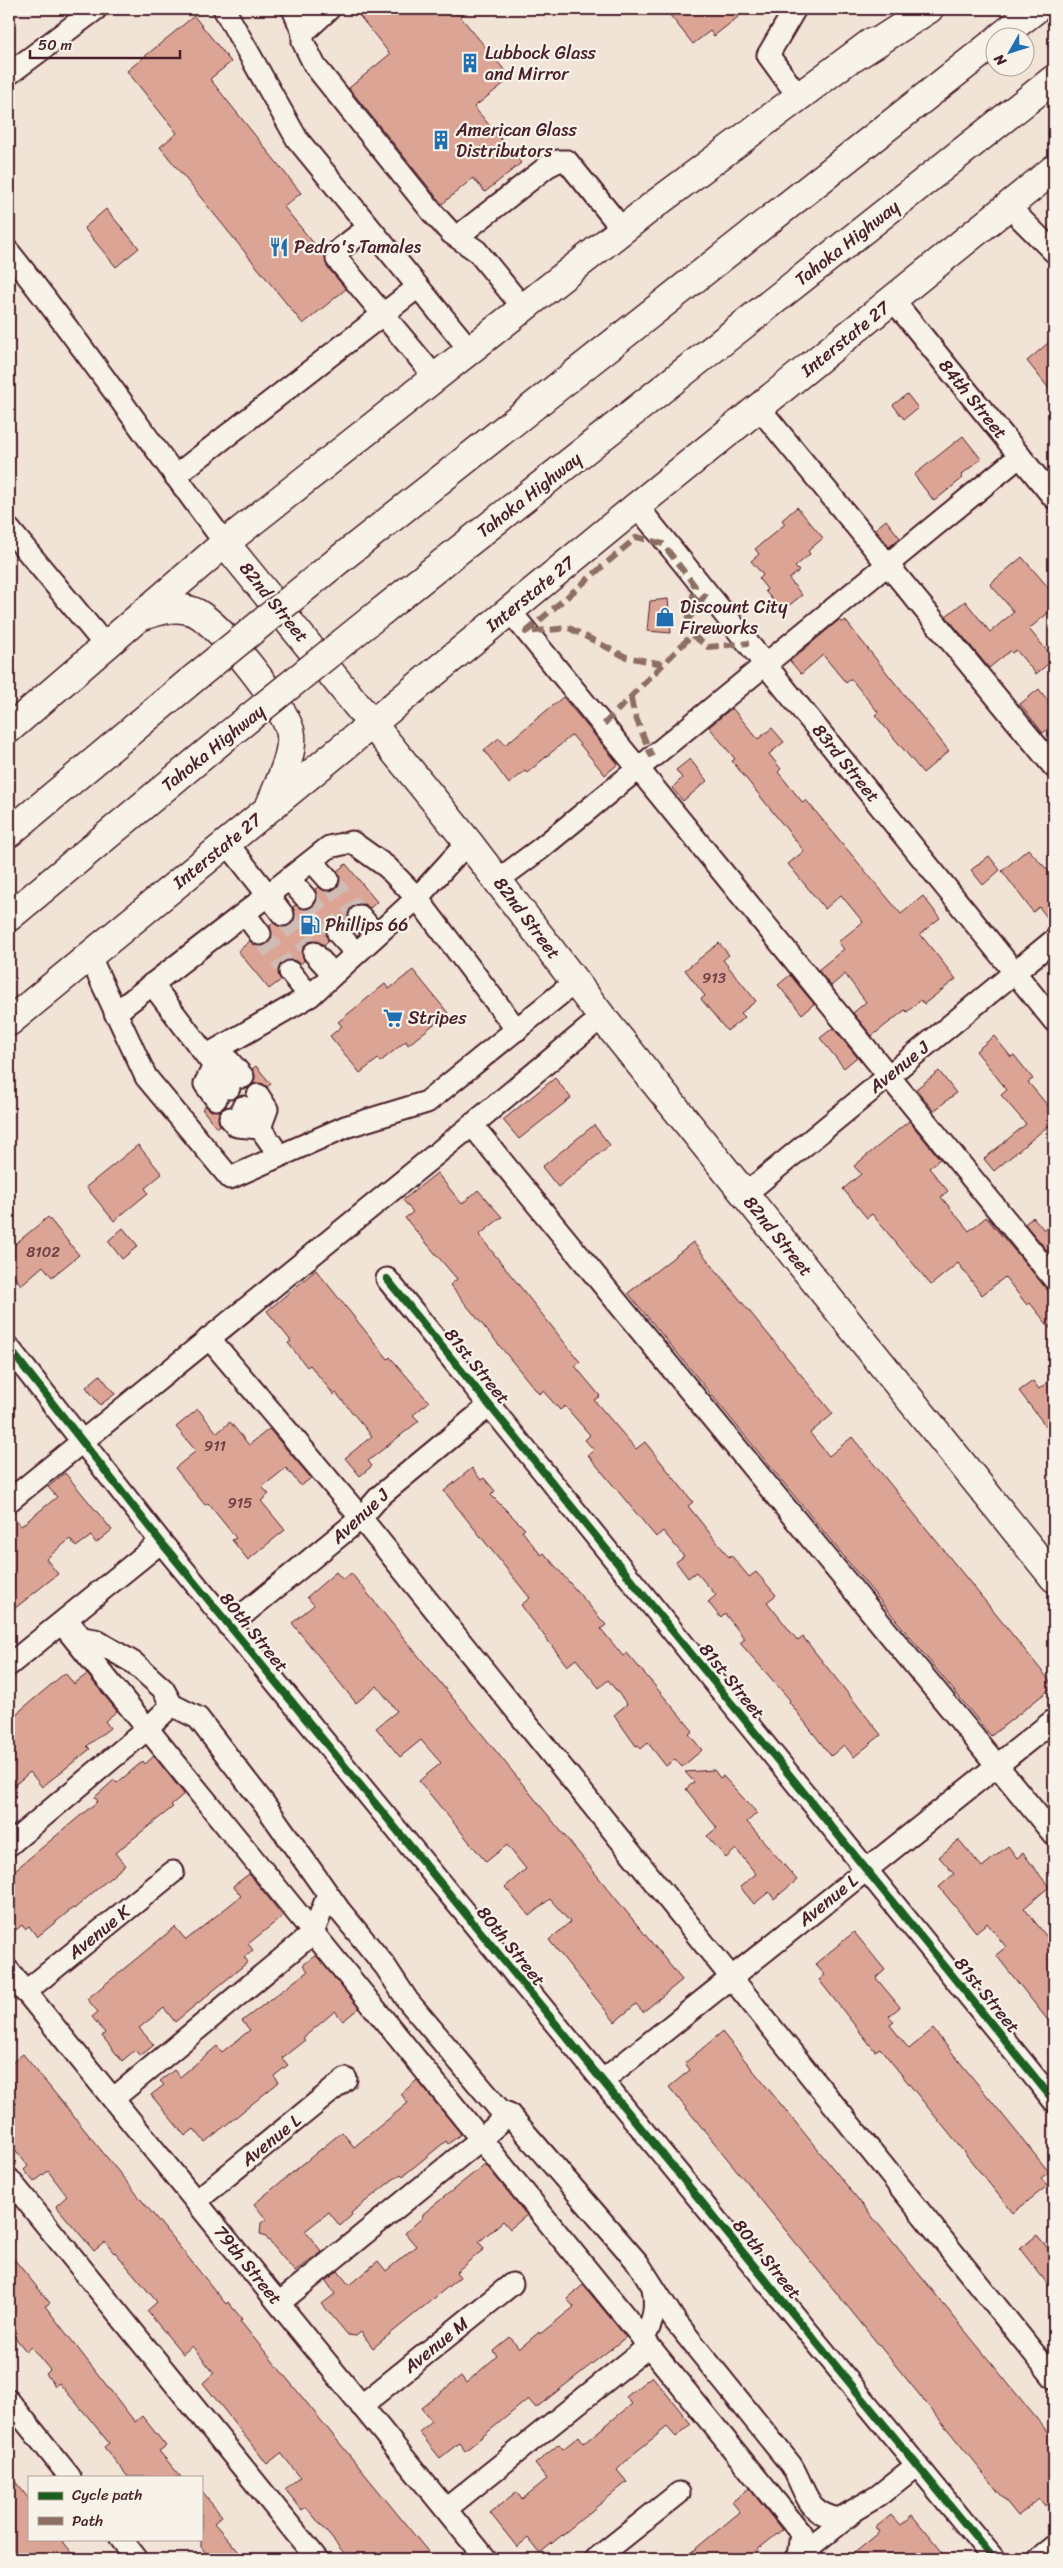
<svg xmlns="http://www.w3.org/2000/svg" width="1063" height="2568" font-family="Sriracha,sans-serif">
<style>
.building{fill:#dca495;stroke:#4a1f2b}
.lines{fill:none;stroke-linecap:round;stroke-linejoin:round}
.minor-tunnel{stroke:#d0bcb5;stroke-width:21;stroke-dasharray:21 11;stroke-linecap:butt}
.minor-casing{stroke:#4a1f2b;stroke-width:25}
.major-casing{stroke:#4a1f2b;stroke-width:31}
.highway-casing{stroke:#4a1f2b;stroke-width:31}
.minor{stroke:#f7f3e8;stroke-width:21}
.major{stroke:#f7f3e8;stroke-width:28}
.highway{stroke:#f7f3e8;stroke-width:28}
.highway-bridge-casing{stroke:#4a1f2b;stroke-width:31;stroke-linecap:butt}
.highway-bridge{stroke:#f7f3e8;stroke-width:28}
.quiet{stroke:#8d6e63;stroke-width:6;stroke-dasharray:12 6;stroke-linecap:butt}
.cycleway-casing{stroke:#f7f3e8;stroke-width:11}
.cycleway{stroke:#1b5e20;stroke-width:8}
.labels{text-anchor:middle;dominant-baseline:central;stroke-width:4.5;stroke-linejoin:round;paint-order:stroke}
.number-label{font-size:15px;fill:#6e4046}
.poi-label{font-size:18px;fill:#4a1f2b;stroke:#f7f3e8;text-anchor:start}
.street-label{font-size:18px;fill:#4a1f2b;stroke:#f7f3e8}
</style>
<rect width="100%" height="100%" fill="#f2e3d7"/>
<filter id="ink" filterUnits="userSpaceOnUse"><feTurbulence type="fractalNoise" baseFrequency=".02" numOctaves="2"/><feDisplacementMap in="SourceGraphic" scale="10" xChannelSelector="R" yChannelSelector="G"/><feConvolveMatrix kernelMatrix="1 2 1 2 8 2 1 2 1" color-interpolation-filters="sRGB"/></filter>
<g filter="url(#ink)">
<g class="building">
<path d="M354,9H454L511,78L474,107L521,163L485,192L473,178L442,204L349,88L390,54Z"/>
<path d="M665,9H748L714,36L710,31L693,44Z"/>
<path d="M194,16L231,62L210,79L301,193L284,207L325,257L327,267L346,289L303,324L160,147L177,133L127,71Z"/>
<path d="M106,209L139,248L116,267L84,228Z"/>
<path d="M1054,338V395L1027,361Z"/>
<path d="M907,394L918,408L904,419L893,405Z"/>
<path d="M963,436L981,459L961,475L963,478L934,501L914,475Z"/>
<path d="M797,507L823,538L808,551L810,554L795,567L799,571L789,579L802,595L782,611L765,591L767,589L759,579L763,575L751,561L759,554L755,549L785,524L782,520Z"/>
<path d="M886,520L900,538L889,547L875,529Z"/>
<path d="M1022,557L1054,594V608L1029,629L1054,659L1036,674L1016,650L1012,653L1010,651L989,668L946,616L965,601L990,632L1014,612L990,584Z"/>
<path d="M668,599L671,633L647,631L650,601Z"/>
<path d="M839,620L842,623L845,620L949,751L923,773L875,715L878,712L851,679L846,683L823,655L801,674L790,661Z"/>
<path d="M1039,689L1054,709V724L1043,733L1020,704Z"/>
<path d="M563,697L618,764L605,775L572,735L527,773L525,771L509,784L484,750L499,738L505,745Z"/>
<path d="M732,708L758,739L772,728L784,742L769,754L781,769L778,772L803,803L806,800L901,914L923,896L940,918L920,934L956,979L924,1004L921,1000L907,1012L905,1010L872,1036L853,1013L866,1002L845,974L831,986L818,970L844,949L838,942L863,922L841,895L825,909L788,864L804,851L732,761L735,759L709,727Z"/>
<path d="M690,759L707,781L683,801L672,788L682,778L676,770Z"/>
<path d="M1028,849L1054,877V926L1039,907L1033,912L1002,871Z"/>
<path d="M989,856L1000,870L983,885L971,870Z"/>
<path d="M346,864L377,902L370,908L364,904L352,906L348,912L350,924L348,925L341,921L330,923L326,930L328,941L324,945L317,941L306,943L302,950L304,961L300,964L294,960L282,962L278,968L281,980L269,989L238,951L250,941L261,946L268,944L272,933L270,926L273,923L284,927L291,925L295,914L293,907L295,905L307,909L313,907L317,900L315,889L318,887L325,891L336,889L340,882L337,871Z"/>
<path d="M719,943L729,955L723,960L756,1001L741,1013L745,1017L727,1031L701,999L705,996L685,970Z"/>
<path d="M413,970L448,1013L408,1045L406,1041L380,1062L378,1059L360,1073L330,1036L342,1026L338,1022L385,984L389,989Z"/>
<path d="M790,975L814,1004L802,1014L778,985Z"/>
<path d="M833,1028L857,1057L844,1068L820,1038Z"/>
<path d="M994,1036L1011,1057L1014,1055L1033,1079L1028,1082L1054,1113V1121L994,1171L984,1159L1026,1124L1001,1095L1007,1090L976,1051Z"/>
<path d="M256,1066L271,1084L267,1087L263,1084H253L255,1075L252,1069Z"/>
<path d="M939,1071L956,1093L934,1111L916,1089Z"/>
<path d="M555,1078L571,1098L519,1139L503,1120Z"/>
<path d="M206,1106L211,1111L221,1110L218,1120L220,1125L217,1128L202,1109Z"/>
<path d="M909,1121L940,1159L929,1168L948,1191L941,1197L969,1231L986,1217L1047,1289L1054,1300V1333L1030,1303L1027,1305L1005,1277L982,1295L958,1263L931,1285L872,1214L867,1218L843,1189L861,1174L854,1166Z"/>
<path d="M594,1125L610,1145L558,1187L542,1167Z"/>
<path d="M138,1145L162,1174L145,1188L148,1193L114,1221L86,1187Z"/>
<path d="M437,1173L462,1204L478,1190L502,1217L479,1235L580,1362L575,1366L600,1396L594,1400L636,1449L645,1442L693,1502L688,1506L729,1557L731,1555L749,1577L756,1572L776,1595L767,1602L798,1641L803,1637L881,1735L854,1757L844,1745L831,1756L789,1702L790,1700L740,1643L745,1639L725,1614L721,1618L708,1602L716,1595L696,1572L688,1578L676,1562L684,1556L663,1531L656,1537L588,1455L594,1450L585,1440L590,1435L565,1406L560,1410L543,1391L539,1394L450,1285L457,1279L405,1218L413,1212L403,1200Z"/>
<path d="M48,1217L79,1255L52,1277L43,1266L21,1285L9,1270V1249Z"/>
<path d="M1033,1217L1044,1230L1054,1221V1254L1052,1256L1025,1224Z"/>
<path d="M123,1228L138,1246L122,1259L108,1241Z"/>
<path d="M693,1242L833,1414L810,1433L829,1456L852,1437L1054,1686L991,1736L628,1293Z"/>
<path d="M316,1270L388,1359L390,1357L429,1402L413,1415L419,1421L368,1461L372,1466L360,1476L345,1458L372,1436L336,1393L334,1395L310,1365L307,1367L288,1343L291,1341L267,1311Z"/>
<path d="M100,1375L115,1394L100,1405L86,1387Z"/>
<path d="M1054,1377V1437L1019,1391L1033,1381L1039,1389Z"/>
<path d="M198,1409L217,1433L230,1422L249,1445L269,1429L311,1478L301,1486L286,1468L262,1487L269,1494L261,1501L285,1530L248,1560L232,1540L236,1538L208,1503L205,1505L175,1468L196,1451L176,1427Z"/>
<path d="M472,1468L481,1480L484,1478L495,1491L491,1495L525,1529L522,1531L541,1555L544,1553L606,1625L601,1629L623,1656L627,1653L693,1731L689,1734L702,1750L682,1767L675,1759L666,1766L648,1743L641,1749L638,1745L636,1746L614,1715L627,1704L608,1680L599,1688L576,1659L567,1666L521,1605L530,1598L444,1491Z"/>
<path d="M65,1473L112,1530L96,1543L91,1536L76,1547L70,1539L46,1559L58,1574L9,1613V1513L21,1526L57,1497L48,1487Z"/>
<path d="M336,1572L343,1580L351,1573L682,1980L643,2012L636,2004L615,2022L549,1940L570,1922L550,1899L529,1916L505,1887L526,1869L507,1845L486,1862L419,1781L441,1763L421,1740L400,1757L376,1728L397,1711L377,1686L356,1703L292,1623L314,1605L307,1597Z"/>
<path d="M65,1673L74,1684L87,1674L117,1711L105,1721L110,1728L87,1746L90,1749L42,1787L30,1772L9,1790V1720Z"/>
<path d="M154,1756L184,1794L171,1805L173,1807L115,1853L125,1865L74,1909L73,1908L37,1937L29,1926L25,1929L22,1925L16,1930L9,1921V1875L98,1801L95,1797L114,1780L117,1783L143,1761L145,1764Z"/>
<path d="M714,1770L720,1778L723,1776L757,1813L747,1822L797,1880L774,1899L769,1892L754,1904L740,1887L756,1874L736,1849L726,1858L707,1836L717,1828L686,1789L694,1782L685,1772Z"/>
<path d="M959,1840L982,1867L1008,1846L1017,1858L1023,1853L1049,1887L1024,1908L1054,1946V2028L996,1955L1006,1947L987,1923L976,1932L939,1887L954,1874L939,1857Z"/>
<path d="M249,1874L283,1916L248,1944L253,1950L244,1957L248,1962L175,2022L164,2008L139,2028L154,2045L140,2056L135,2050L122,2061L102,2036L105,2033L92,2017L98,2012L87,1999L175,1927L186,1940L241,1896L233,1886Z"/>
<path d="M854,1932L885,1970L876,1978L900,2007L889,2016L894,2022L890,2025L909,2049L933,2029L1049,2172L1041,2178L1047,2186L1013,2213L880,2048L875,2051L819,1980L825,1975L815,1964Z"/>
<path d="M316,1955L359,2008L343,2021L335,2011L303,2038L305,2040L282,2058L288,2065L274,2076L279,2082L205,2142L194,2129L185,2136L151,2095L164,2085L160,2081L174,2070L180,2077L217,2046L222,2052L250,2030L242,2021L308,1971L303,1965Z"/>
<path d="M722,2032L1054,2440V2499L1045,2507L1039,2499L1018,2516L669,2087L690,2070L685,2063Z"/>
<path d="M23,2054L226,2304L228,2302L242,2319L240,2321L434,2559H349L306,2507L302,2510L285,2489L300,2477L281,2453L267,2464L203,2383L214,2373L192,2346L183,2354L147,2311L157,2302L115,2252L114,2253L105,2242L94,2251L56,2206L67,2196L48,2171L34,2182L24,2170L28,2166L9,2142V2065Z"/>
<path d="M417,2080L461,2134L448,2144L446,2141L403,2176L401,2174L391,2181L351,2213L352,2215L340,2226L329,2212L305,2231L322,2252L295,2272L264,2235L260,2234L261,2223L266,2219L254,2204L342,2132L354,2147L408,2103L401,2094Z"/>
<path d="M485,2164L527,2215L510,2229L503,2221L479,2242L484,2249L456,2272L460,2277L373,2348L361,2332L356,2336L348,2335L322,2304L335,2294L326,2281L338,2271L349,2285L378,2261L386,2271L416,2246L405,2233L422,2218L423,2214Z"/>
<path d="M1037,2235L1054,2256V2292L1020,2249Z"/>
<path d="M9,2253L50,2303L45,2306L135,2422L142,2416L166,2446L159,2451L181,2477H128L104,2447L109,2443L89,2418L59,2383L55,2386L46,2374L50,2370L31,2347L26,2351L9,2330Z"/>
<path d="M583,2285L626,2337L536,2408L528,2399L465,2451L459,2443L440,2458L419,2432L432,2421L421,2408L461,2376L466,2383L497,2356L493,2351L510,2337L519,2349L539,2332L540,2334L574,2307L567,2299Z"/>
<path d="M652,2376L691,2424L676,2437L667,2427L632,2455L617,2470L627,2482L540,2553L528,2538L517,2547L490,2513L516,2492L522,2499L547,2479L535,2464L559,2444L563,2449L579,2436L584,2443L632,2404L626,2397Z"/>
<path d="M9,2474L29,2499V2539H61L77,2559H9Z"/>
<path d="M749,2488L782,2530L746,2559H683L740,2512L732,2502Z"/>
<path d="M201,2491L222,2516L214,2523L245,2559H211L201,2547Z"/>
<path d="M891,2515L900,2525L912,2515L948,2559H847L880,2532L876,2527Z"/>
</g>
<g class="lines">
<g class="minor-tunnel">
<path d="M328,879L360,916"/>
<path d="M305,897L338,933"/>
<path d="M283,915L314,953"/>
<path d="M260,934L290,972"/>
</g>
<defs>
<g id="minor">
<path d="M224,9L297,139L470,350"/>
<path d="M293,9L303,33"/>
<path d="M329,9L303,33V42L315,66L432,212L451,233L477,251L523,308"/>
<path d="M795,9L768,55L798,96"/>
<path d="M9,74L96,9"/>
<path d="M1008,206L1054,252"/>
<path d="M369,227L340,249L337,259L435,377"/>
<path d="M457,237L548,166L558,161H567L623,230"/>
<path d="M9,252C84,346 152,446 225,543"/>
<path d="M893,300L1054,498"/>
<path d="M759,408L1054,767"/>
<path d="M175,476L418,287"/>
<path d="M637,506L1054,1021"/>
<path d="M9,529L105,645"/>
<path d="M509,610L1054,1279"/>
<path d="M227,843L268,895L329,847L352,842L387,867L417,898L468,842"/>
<path d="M312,861L328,879"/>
<path d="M289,879L305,897"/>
<path d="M498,880L540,849L1020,456"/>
<path d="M245,914L260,934"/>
<path d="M360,916L376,935"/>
<path d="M338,933L356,953"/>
<path d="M314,953L333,974"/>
<path d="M89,955L146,1077L230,1178L345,1127L427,1102L575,982"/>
<path d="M290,972L310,996"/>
<path d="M152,984L214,1066L205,1084L216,1099"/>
<path d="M115,1013L268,895L283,915"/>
<path d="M207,1055L310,996L417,898L517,1030"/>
<path d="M229,1088L214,1066L229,1061L243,1077"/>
<path d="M258,1095L267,1109L260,1128"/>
<path d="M243,1107L260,1128"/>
<path d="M230,1118L237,1126L260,1128L280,1156"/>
<path d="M472,1125L1054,1835"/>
<path d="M744,1195L1054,940"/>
<path d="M387,1279L1054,2101"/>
<path d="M209,1338L361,1518L1054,2378"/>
<path d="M9,1348L161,1542L994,2559"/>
<path d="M9,1501L472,1125L602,1017"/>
<path d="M66,1619L82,1638L95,1640L134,1663L163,1689L172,1705L198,1718L265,1805L340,1911L385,1966L408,2001L500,2110L509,2114L638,2263L675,2321L791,2465C807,2491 804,2512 839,2519L878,2496L917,2465"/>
<path d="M229,1626L361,1518L380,1496L490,1405"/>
<path d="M68,1631L801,2533L798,2557L795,2559"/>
<path d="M9,1665L161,1542"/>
<path d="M9,1845L147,1729L172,1705"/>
<path d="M9,1971L486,2559"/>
<path d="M25,1992L173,1872"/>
<path d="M602,2081L1054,1720"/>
<path d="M113,2099L313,1933L328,1895"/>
<path d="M9,2179L317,2559"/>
<path d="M196,2201L346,2079"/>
<path d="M279,2303L481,2139L509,2114"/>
<path d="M643,2340C653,2321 657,2309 653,2288"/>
<path d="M9,2401L70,2477"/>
<path d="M361,2406L512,2284"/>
<path d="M446,2509L649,2346"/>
<path d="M121,2539L137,2559"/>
<path d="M798,2557L850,2515"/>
<path d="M596,2559L679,2493"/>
<path d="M1039,2559L1054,2547"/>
</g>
<g id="major">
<path d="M225,543L468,842L602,1017L1054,1578"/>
<path d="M140,617C157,611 174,605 192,611C217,619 288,709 291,735C293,758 277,787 269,808"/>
<path d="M9,729L225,543L654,205L872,42"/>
<path d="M9,1022L637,506L1054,169"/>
</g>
<g id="highway">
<path d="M999,38L1036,9"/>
<path d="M853,58L929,9"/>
<path d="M340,559L996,41"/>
<path d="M382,611L1054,79"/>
<path d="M9,833L187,684"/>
<path d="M9,917L228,735"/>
</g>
</defs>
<use href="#minor" class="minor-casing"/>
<use href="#major" class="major-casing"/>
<use href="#highway" class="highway-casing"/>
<use href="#minor" class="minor"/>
<use href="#major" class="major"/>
<use href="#highway" class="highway"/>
<defs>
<g id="highway-bridge">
<path d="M187,684L340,559"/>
<path d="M228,735L382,611"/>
</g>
</defs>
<use href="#highway-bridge" class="highway-bridge-casing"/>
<use href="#highway-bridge" class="highway-bridge"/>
<g class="quiet">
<path d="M692,635L688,620L707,592"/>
<path d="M663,664L626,657L569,628L526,632L637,537L663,544L695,586L688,620"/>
<path d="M631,698L634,713L652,757"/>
<path d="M604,724L692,635L708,647L749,643"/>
</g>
<defs>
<g id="cycleway">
<path d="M387,1279L1054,2101"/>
<path d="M9,1348L161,1542L994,2559"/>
</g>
</defs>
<use href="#cycleway" class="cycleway-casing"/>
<use href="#cycleway" class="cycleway"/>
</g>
</g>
<defs>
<symbol id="building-bare" viewBox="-9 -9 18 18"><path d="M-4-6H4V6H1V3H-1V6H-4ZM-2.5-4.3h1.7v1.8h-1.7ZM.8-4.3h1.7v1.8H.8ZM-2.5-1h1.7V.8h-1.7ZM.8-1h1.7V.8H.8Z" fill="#1f6fb2" stroke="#f7f3e8" stroke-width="2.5" paint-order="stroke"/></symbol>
<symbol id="restaurant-bare" viewBox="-9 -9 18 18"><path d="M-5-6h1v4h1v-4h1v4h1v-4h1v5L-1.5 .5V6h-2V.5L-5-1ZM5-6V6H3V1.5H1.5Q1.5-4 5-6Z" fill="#1f6fb2" stroke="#f7f3e8" stroke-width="2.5" paint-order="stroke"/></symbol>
<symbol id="shop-bare" viewBox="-9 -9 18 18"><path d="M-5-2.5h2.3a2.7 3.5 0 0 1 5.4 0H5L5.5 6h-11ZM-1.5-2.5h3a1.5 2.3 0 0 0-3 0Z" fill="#1f6fb2" stroke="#f7f3e8" stroke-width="2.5" paint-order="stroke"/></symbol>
<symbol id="fuel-bare" viewBox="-9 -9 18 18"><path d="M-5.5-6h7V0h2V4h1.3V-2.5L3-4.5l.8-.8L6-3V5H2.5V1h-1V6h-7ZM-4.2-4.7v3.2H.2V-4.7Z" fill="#1f6fb2" stroke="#f7f3e8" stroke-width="2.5" paint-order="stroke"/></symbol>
<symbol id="supermarket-bare" viewBox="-9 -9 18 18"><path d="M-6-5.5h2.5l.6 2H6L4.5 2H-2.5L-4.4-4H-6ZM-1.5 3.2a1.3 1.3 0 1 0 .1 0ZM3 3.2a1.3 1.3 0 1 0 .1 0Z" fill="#1f6fb2" stroke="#f7f3e8" stroke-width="2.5" paint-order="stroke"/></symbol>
</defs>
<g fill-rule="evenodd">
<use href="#building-bare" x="456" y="49" width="28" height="28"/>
<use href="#building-bare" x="427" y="126" width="28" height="28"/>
<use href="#restaurant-bare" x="265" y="233" width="28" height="28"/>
<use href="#shop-bare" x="651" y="603" width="28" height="28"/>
<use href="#fuel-bare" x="296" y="911" width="28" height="28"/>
<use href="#supermarket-bare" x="379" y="1004" width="28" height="28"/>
</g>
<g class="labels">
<g class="number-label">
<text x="714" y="978">913</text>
<text x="43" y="1252">8102</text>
<text x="215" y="1446">911</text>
<text x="240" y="1503">915</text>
</g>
<g class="poi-label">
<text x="485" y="53">Lubbock Glass<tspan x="485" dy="21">and Mirror</tspan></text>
<text x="456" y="130">American Glass<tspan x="456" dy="21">Distributors</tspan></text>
<text x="294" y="247">Pedro's Tamales</text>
<text x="680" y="607">Discount City<tspan x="680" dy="21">Fireworks</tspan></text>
<text x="325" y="925">Phillips 66</text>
<text x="408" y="1018">Stripes</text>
</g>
<g class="street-label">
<text transform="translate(847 243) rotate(-38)">Tahoka Highway</text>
<text transform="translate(845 339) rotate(-39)">Interstate 27</text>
<text transform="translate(973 399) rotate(51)">84th Street</text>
<text transform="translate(529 495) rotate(-38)">Tahoka Highway</text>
<text transform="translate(530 594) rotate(-39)">Interstate 27</text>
<text transform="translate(274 602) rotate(51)">82nd Street</text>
<text transform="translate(213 748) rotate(-39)">Tahoka Highway</text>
<text transform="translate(846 763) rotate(51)">83rd Street</text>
<text transform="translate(217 851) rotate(-39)">Interstate 27</text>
<text transform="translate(527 918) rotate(53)">82nd Street</text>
<text transform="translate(899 1067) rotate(-39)">Avenue J</text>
<text transform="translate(778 1236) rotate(51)">82nd Street</text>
<text transform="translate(477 1366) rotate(51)">81st Street</text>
<text transform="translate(360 1516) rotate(-43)">Avenue J</text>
<text transform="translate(254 1632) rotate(51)">80th Street</text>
<text transform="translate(732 1681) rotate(51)">81st Street</text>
<text transform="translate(828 1900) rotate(-39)">Avenue L</text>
<text transform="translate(99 1932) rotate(-39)">Avenue K</text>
<text transform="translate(511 1946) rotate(51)">80th Street</text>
<text transform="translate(987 1995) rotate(51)">81st Street</text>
<text transform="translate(271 2140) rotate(-39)">Avenue L</text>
<text transform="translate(767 2259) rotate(51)">80th Street</text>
<text transform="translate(248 2265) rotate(51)">79th Street</text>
<text transform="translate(436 2345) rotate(-39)">Avenue M</text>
</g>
</g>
<rect width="1063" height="2568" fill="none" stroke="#f7f3e8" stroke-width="30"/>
<rect x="15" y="15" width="1033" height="2538" fill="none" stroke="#4a1f2b" stroke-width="2" filter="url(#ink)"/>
<rect x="28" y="2476" width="175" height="65" fill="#f7f3e8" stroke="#b29e9c"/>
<rect x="38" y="2492" width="25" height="8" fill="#1b5e20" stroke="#b29e9c"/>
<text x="72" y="2500" font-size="15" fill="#4a1f2b">Cycle path</text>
<rect x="38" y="2517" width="25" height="8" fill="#8d6e63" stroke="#b29e9c"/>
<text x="72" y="2526" font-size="15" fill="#4a1f2b">Path</text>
<g transform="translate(1010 52) rotate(231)"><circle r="24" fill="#f7f3e8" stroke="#b29e9c"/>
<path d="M0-4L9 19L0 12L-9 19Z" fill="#1f6fb2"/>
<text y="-8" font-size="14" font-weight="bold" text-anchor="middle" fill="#4a1f2b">N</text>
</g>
<path d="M30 50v8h150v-8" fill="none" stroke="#4a1f2b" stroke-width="2.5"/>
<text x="38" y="50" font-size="15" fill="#4a1f2b" stroke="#f7f3e8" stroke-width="4" paint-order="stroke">50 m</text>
</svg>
